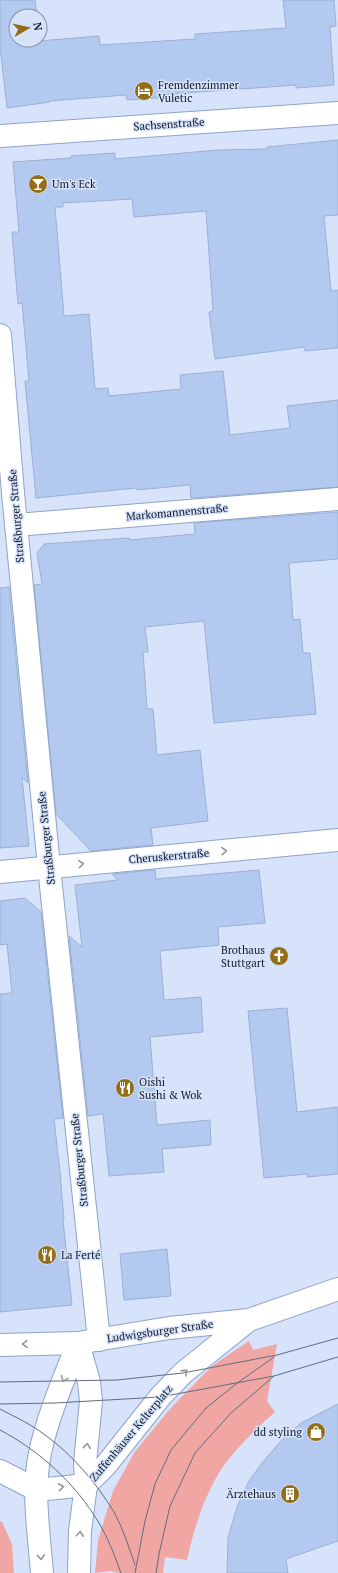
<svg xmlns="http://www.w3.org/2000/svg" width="338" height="1573" font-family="'PT Serif',serif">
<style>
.green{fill:#f0a6a2}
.building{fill:#b3c9ef;stroke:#9bb0d5}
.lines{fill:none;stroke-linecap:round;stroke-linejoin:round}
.minor-casing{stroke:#8fa3c8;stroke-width:24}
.secondary-casing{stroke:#8fa3c8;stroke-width:24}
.minor{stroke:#fff;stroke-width:22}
.secondary{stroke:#fff;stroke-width:22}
.tram{stroke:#636d7f;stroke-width:1}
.oneway{stroke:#93979d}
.labels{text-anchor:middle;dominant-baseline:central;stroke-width:3;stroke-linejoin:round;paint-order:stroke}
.poi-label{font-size:11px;fill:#101725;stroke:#d6e3fb;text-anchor:start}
.street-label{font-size:11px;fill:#101725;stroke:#d6e3fb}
</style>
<rect width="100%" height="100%" fill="#d6e3fb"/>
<g class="green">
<path d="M249,1341L253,1350L277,1344L267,1401L275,1412C256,1429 237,1447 222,1468C204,1496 194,1528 187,1560L165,1557L163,1573H119L111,1571L95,1573L98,1541L113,1491L134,1453L169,1410L212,1366Z"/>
<path d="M0,1521L2,1522L12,1544L14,1573H0Z"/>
</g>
<g class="building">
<path d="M0,0H35L37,16H16V40L39,41L99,36L100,45L195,39V34L286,28L283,0H334L336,26L330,27L334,85L296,88V85L269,87L170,94L171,97L127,100L126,95L50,101V102L7,108L0,46Z"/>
<path d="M338,140V215L324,216L331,291L338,290V348L305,351L304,347L215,359L209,312L213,311L206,211L134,217L132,199L63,203V207H55L64,316L89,314L95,389L108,388L109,396L181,389L180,375L223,371L230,435L290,428L287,406L338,400V487L191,498L190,485L137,490L136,488L36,498L25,381H29L22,303L18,304L12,232H19L13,162L71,158V156L115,153V159L218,150L267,149V147Z"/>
<path d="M338,512V559L289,563L293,620L300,619L303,653H310L316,714L214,723L204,621L145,627L148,652H143L147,709H153L157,755L200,750L208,821L151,828L153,845L91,851L56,814L34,585L42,584L37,553L44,544L129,538V540L195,534L194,523Z"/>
<path d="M9,587L28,783L22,777L29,846L0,848V588Z"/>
<path d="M155,870L156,879L259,870L265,923L218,927L219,945L160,951L164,1000L201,997L203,1032L150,1037L157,1125L210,1120L211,1145L162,1149L164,1172L109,1176L103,1114L88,1116L69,936L82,947L75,885L118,880L112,874Z"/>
<path d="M25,898L41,912L63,1118L54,1119L60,1173L64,1220H63L72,1305L0,1312V994L12,993L7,944L0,945V901Z"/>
<path d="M287,1008L297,1112L338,1107V1174L307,1177V1174L264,1178L248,1011Z"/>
<path d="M167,1249L171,1296L124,1300L120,1254Z"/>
<path d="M338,1404V1541L286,1559L288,1573H227L228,1538L237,1507L249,1481L262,1463L280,1442L301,1423Z"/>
</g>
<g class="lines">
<defs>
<g id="minor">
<path d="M0,136L338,113"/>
<path d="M0,335L13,493L49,867L99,1340"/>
<path d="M16,525L338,499"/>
<path d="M0,872L338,840"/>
</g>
<g id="secondary">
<path d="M78,1343L89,1382L91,1401L85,1463L86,1485L80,1531L79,1573"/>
<path d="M0,1345L78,1343L169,1328L249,1320L338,1289"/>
<path d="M0,1471L37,1490L86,1485L106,1465L160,1397L183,1373L249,1320"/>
<path d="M42,1573C39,1534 32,1492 40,1453C48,1415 64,1379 78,1343"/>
</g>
</defs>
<use href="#minor" class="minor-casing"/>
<use href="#secondary" class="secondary-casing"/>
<use href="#minor" class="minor"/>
<use href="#secondary" class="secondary"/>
<g class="tram">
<path d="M0,1382L117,1380L183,1373L277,1355L338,1338"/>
<path d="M0,1404L55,1403L160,1397L274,1376L338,1357"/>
<path d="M0,1409C15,1417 31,1424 45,1435C72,1454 97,1484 114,1512C123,1528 129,1548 135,1565"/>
<path d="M0,1430C40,1451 75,1483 99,1523C108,1538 115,1556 121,1573"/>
<path d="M135,1573L145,1521L155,1484L171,1450L206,1408L236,1384L274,1357"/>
<path d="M156,1573L159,1554L170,1506L195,1453L231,1413L273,1377"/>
</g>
</g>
<defs><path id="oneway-chevron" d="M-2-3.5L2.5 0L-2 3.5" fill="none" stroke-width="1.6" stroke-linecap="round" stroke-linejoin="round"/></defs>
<g class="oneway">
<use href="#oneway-chevron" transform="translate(224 851) rotate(-5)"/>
<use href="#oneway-chevron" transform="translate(81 864) rotate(-5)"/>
<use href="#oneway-chevron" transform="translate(25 1344) rotate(179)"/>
<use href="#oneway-chevron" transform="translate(185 1372) rotate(-41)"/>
<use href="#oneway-chevron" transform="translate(64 1379) rotate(112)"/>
<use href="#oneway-chevron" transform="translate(87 1446) rotate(-84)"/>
<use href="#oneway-chevron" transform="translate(61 1487) rotate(-6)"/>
<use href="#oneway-chevron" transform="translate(80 1534) rotate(-86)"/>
<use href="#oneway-chevron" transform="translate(41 1557) rotate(86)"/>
</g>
<defs>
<symbol id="hotel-disc" viewBox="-11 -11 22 22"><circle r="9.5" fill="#946e16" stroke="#d6e3fb"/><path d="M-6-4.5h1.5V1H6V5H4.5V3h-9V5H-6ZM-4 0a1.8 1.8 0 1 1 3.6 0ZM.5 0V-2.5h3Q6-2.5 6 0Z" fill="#fff"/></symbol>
<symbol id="bar-disc" viewBox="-11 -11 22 22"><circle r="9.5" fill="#946e16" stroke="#d6e3fb"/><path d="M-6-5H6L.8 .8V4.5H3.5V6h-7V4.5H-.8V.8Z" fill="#fff"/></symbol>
<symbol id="church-disc" viewBox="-11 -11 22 22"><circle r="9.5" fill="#946e16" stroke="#d6e3fb"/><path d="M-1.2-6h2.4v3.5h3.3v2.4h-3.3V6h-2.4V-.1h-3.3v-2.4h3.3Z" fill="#fff"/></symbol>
<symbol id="restaurant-disc" viewBox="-11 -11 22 22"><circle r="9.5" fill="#946e16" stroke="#d6e3fb"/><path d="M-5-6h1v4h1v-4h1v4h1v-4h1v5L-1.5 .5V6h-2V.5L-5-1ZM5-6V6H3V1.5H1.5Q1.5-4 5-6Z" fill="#fff"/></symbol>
<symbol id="shop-disc" viewBox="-11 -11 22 22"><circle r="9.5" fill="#946e16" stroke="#d6e3fb"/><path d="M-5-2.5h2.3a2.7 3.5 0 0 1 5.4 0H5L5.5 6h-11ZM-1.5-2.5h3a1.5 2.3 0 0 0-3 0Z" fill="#fff"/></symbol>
<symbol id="building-disc" viewBox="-11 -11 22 22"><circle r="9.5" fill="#946e16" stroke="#d6e3fb"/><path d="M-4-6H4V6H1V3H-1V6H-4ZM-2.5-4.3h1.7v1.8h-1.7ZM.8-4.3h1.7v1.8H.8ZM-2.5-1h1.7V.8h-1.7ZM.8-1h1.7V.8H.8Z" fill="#fff"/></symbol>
</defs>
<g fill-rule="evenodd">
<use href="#hotel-disc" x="133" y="80" width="22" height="22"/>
<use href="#bar-disc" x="27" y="173" width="22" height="22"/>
<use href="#church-disc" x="268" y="945" width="22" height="22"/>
<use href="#restaurant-disc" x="114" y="1077" width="22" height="22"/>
<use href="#restaurant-disc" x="36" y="1244" width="22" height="22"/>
<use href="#shop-disc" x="305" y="1421" width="22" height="22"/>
<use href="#building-disc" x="279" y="1483" width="22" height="22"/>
</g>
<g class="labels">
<g class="poi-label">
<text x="158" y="85">Fremdenzimmer<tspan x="158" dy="13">Vuletic</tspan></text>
<text x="52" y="184">Um's Eck</text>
<text x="265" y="950" text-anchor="end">Brothaus<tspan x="265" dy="13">Stuttgart</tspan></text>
<text x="139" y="1082">Oishi<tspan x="139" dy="13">Sushi &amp; Wok</tspan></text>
<text x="61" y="1255">La Ferté</text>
<text x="302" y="1432" text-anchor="end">dd styling</text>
<text x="276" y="1494" text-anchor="end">Ärztehaus</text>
</g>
<g class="street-label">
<text transform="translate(169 124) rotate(-4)">Sachsenstraße</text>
<text transform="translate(177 512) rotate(-5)">Markomannenstraße</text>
<text transform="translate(16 516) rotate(-95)">Straßburger Straße</text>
<text transform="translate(46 838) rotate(-96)">Straßburger Straße</text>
<text transform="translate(169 856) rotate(-5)">Cheruskerstraße</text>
<text transform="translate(79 1160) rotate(-96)">Straßburger Straße</text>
<text transform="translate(160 1331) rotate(-8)">Ludwigsburger Straße</text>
<text transform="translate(131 1433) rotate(-50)">Zuffenhäuser Kelterplatz</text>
</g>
</g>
<g transform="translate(28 28) rotate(81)"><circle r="19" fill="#d6e3fb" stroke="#8791a5"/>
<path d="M0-3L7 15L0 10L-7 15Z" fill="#946e16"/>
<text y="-6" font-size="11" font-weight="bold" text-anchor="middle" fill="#101725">N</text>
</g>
</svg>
